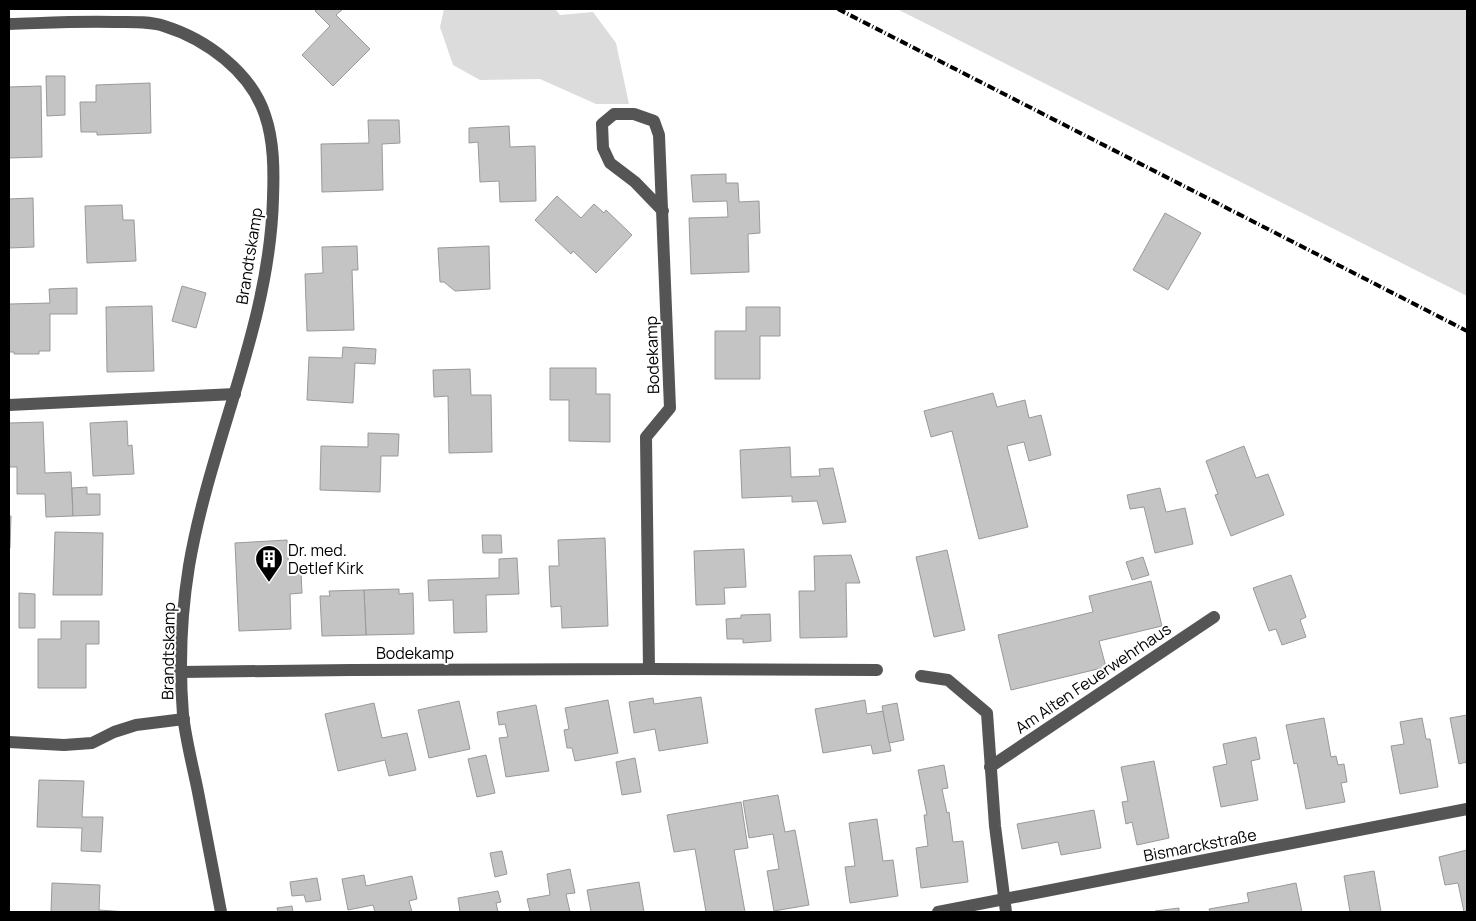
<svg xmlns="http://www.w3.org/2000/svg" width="1476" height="921" font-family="Manrope,sans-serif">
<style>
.green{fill:#dcdcdc}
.building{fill:#c4c4c4;stroke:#999}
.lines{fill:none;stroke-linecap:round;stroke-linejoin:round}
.minor{stroke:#555;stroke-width:12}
.rail{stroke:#000;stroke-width:4;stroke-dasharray:8 2.5 1 2.5;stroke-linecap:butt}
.labels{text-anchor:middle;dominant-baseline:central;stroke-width:4;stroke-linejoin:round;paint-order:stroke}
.street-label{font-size:16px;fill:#000;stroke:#fff}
.poi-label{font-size:16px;fill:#000;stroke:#fff;text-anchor:start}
</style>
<rect width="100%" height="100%" fill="#fff"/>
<g class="green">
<path d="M444,9H555L560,15L593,12L616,43L629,104H596L540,79L480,80L453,65L440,27Z"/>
<path d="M897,9H1467V296Z"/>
</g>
<g class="building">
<path d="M317,9H343L336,15L370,49L333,86L302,55L330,26L315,11Z"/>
<path d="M46,76H65V115L47,116Z"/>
<path d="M150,83L151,133L97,135V132H81L80,102H96V85Z"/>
<path d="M41,86L42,157L9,158V87Z"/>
<path d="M368,120H399L400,143L382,144L383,190L322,192L321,144L369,143Z"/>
<path d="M509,126L510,147L535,146L536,201L500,202L499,181L480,182L478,142L469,143V128Z"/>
<path d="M726,174V183H738L739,202L759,201L760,233L748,234L749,272L691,274L689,218L728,217L727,201L693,202L691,175Z"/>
<path d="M557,196L581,218L594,204L604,213L606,210L632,235L596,273L573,251L571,254L535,220Z"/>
<path d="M33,198L34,247L9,248V199Z"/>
<path d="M122,205L123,220H134L136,261L87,263L85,206Z"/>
<path d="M1165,213L1201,233L1168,290L1133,270Z"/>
<path d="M357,246L358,270H352L354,330L307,331L305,274L323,273L322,247Z"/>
<path d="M489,246L490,289L455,291L444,282H440L438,248Z"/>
<path d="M182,286L206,293L196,328L172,321Z"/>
<path d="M77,288V314H50V351H39V354H14V352H9V304L50,303L49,289Z"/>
<path d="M152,306L154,371L107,372L106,307Z"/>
<path d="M746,307H780V336H760V379H715V331H746Z"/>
<path d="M343,347L376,349L375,364L355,363L353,403L307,400L309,357L342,358Z"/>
<path d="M550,368H596V394H610V442L569,441V400H550Z"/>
<path d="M470,369L471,395H491L492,452L449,453L448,396L434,397L433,370Z"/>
<path d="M993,393L997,407L1025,400L1029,418L1041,415L1051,455L1029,461L1024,442L1007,446L1028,527L979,539L952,431L931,437L924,411Z"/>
<path d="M127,421L128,446L132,445L134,474L93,476L90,423Z"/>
<path d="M43,422L45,473L71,472L73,516L46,517L45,494H17V467H9V423Z"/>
<path d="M368,433L399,434L398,456H381L380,492L320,490L321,446L368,447Z"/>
<path d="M1244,446L1256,478L1268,474L1284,515L1231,536L1215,495L1218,494L1206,461Z"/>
<path d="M790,447L791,477L820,476L819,469L833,468L846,522L823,524L817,501L792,502V496L742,498L740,450Z"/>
<path d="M87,487V494H100V515L73,516L72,488Z"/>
<path d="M1160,488L1166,512L1185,508L1193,544L1155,553L1144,507L1130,509L1127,495Z"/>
<path d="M9,516H11L10,548H9Z"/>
<path d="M55,532L103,533L102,595H53Z"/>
<path d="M482,535H501L502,553H483Z"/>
<path d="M605,538L608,626L562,628L561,606L551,607L549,566H559L558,540Z"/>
<path d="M287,540L289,573L301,572L302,593L290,594L291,629L239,631L235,543Z"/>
<path d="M744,549L746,587L724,588L725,604L696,605L694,551Z"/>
<path d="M947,550L965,630L934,637L916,557Z"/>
<path d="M851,555L860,583H846L847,637L800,638L799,591H815L814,556Z"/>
<path d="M1143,557L1149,575L1132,580L1126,562Z"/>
<path d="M517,558L519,594L486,595L487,632L454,633L453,600L429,601L428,580L499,578V559Z"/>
<path d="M1291,575L1306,617L1300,620L1306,637L1282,645L1276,629L1269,631L1253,588Z"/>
<path d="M1151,581L1162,626L1099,641L1106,667L1011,690L998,635L1093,612L1089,596Z"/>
<path d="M399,589V594L413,593L414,634L366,635L364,590Z"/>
<path d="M364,590L366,635L322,636L320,596H330L329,591Z"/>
<path d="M19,593L35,594V628H19Z"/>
<path d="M770,614L771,641L743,643V639H727L726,619L741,618V615Z"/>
<path d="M61,621H99V644H86V688H38V639H61Z"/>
<path d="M701,697L708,743L659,751L655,729L634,733L629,702L653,698L654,704Z"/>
<path d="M608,700L618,753L575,761L572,748H567L564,730L569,729L565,708Z"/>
<path d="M865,700L867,714L883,711L891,751L873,754L871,745L823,753L815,709Z"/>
<path d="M459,701L470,749L429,758L418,710Z"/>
<path d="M374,703L382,738L407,733L416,770L389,776L385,760L338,771L325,714Z"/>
<path d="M897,703L904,740L889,743L882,706Z"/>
<path d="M536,705L549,771L506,777L499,738L508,737L505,724L499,725L497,712Z"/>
<path d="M1467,715V769L1466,762L1459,764L1450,718Z"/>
<path d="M1324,718L1331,757L1336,756L1338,765L1344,764L1347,782L1341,783L1345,802L1306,809L1297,763L1294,764L1286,725Z"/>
<path d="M1422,718L1426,739H1430L1438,787L1400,794L1391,746L1404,744L1400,722Z"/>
<path d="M1256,737L1260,759L1251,761L1258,800L1221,807L1213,767L1227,764L1223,744Z"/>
<path d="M486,755L495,793L477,797L468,759Z"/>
<path d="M635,758L641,792L622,795L616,762Z"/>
<path d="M1154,761L1169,838L1137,845L1132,822L1126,824L1122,802L1128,801L1121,767Z"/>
<path d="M944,765L948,788L942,789L947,813L949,812L953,842L963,841L968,882L921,888L916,848L928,846L924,815H927L918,770Z"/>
<path d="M39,780L84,781L82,817H103L101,852L81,851L82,828L37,827Z"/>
<path d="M778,795L785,832L795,830L809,905L774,911L767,871L779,869L773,834L749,838L743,801Z"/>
<path d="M741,802L748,848L734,850L745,912H706L695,849L674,852L667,815Z"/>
<path d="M1094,810L1101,848L1061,855L1058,842L1022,849L1017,824Z"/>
<path d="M877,819L883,861L893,860L898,896L850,903L845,867L855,866L849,823Z"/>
<path d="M1467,850V912H1464L1458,883L1445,885L1439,857Z"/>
<path d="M502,851L507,874L495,877L490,853Z"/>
<path d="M570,869L575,893L566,894L570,912H530L527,899L550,895L547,874Z"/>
<path d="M1374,871L1381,912H1350L1344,876Z"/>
<path d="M364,875L366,886L412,876L417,899L409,901L412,912H375L373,905L348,910L342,879Z"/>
<path d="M317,878L321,900L306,902L304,895L292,896L290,882Z"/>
<path d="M639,882L644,912H591L587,890Z"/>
<path d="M52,883L100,885L99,910L127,912H51Z"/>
<path d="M1296,883L1302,912H1210L1209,909L1249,902L1247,893Z"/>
<path d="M498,891L501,902L496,903L498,912H460L458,898Z"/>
<path d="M292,906L293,912H278L277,908Z"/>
<path d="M1179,908V912H1155V911Z"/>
</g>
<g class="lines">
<g class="minor">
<path d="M9,24C44,23 79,21 114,22C130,22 149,21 164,26C206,39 251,72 265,115C274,141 274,171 273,198C270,325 210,442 189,566C181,615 179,665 183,715C186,741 193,767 198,792C206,832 213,872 221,912"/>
<path d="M9,405L235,394"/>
<path d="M649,669L877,670"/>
<path d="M180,672L350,670L649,669L646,437L670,408L659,135L654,121L634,114H614L602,124L603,148L610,163L635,182L663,211"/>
<path d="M921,676L948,680L987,713L995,826L1006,912"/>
<path d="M9,742L64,745L92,743L114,732L136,725L184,719"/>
<path d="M990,767L1214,617"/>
<path d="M938,912L1467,809"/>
</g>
<path class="rail" d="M838,9L1467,331"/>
</g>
<defs>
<symbol id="building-pin" viewBox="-11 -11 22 30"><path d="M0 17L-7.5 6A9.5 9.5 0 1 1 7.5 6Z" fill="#000" stroke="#fff"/><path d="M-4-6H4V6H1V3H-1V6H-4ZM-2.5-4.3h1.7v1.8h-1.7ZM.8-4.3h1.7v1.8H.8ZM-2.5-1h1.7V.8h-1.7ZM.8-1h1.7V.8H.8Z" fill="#fff"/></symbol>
</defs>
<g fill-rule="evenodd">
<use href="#building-pin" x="253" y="543" width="32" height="43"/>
</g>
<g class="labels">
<g class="street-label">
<text transform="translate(249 256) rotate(-81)">Brandtskamp</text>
<text transform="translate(652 355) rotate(-92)">Bodekamp</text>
<text transform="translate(168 651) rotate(-89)">Brandtskamp</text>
<text x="415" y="653">Bodekamp</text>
<text transform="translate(1093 678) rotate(-34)">Am Alten Feuerwehrhaus</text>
<text transform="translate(1200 845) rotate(-11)">Bismarckstraße</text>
</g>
<g class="poi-label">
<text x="288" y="550">Dr. med.<tspan x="288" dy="18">Detlef Kirk</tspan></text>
</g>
</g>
<rect width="1476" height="921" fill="none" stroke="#000000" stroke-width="20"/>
</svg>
